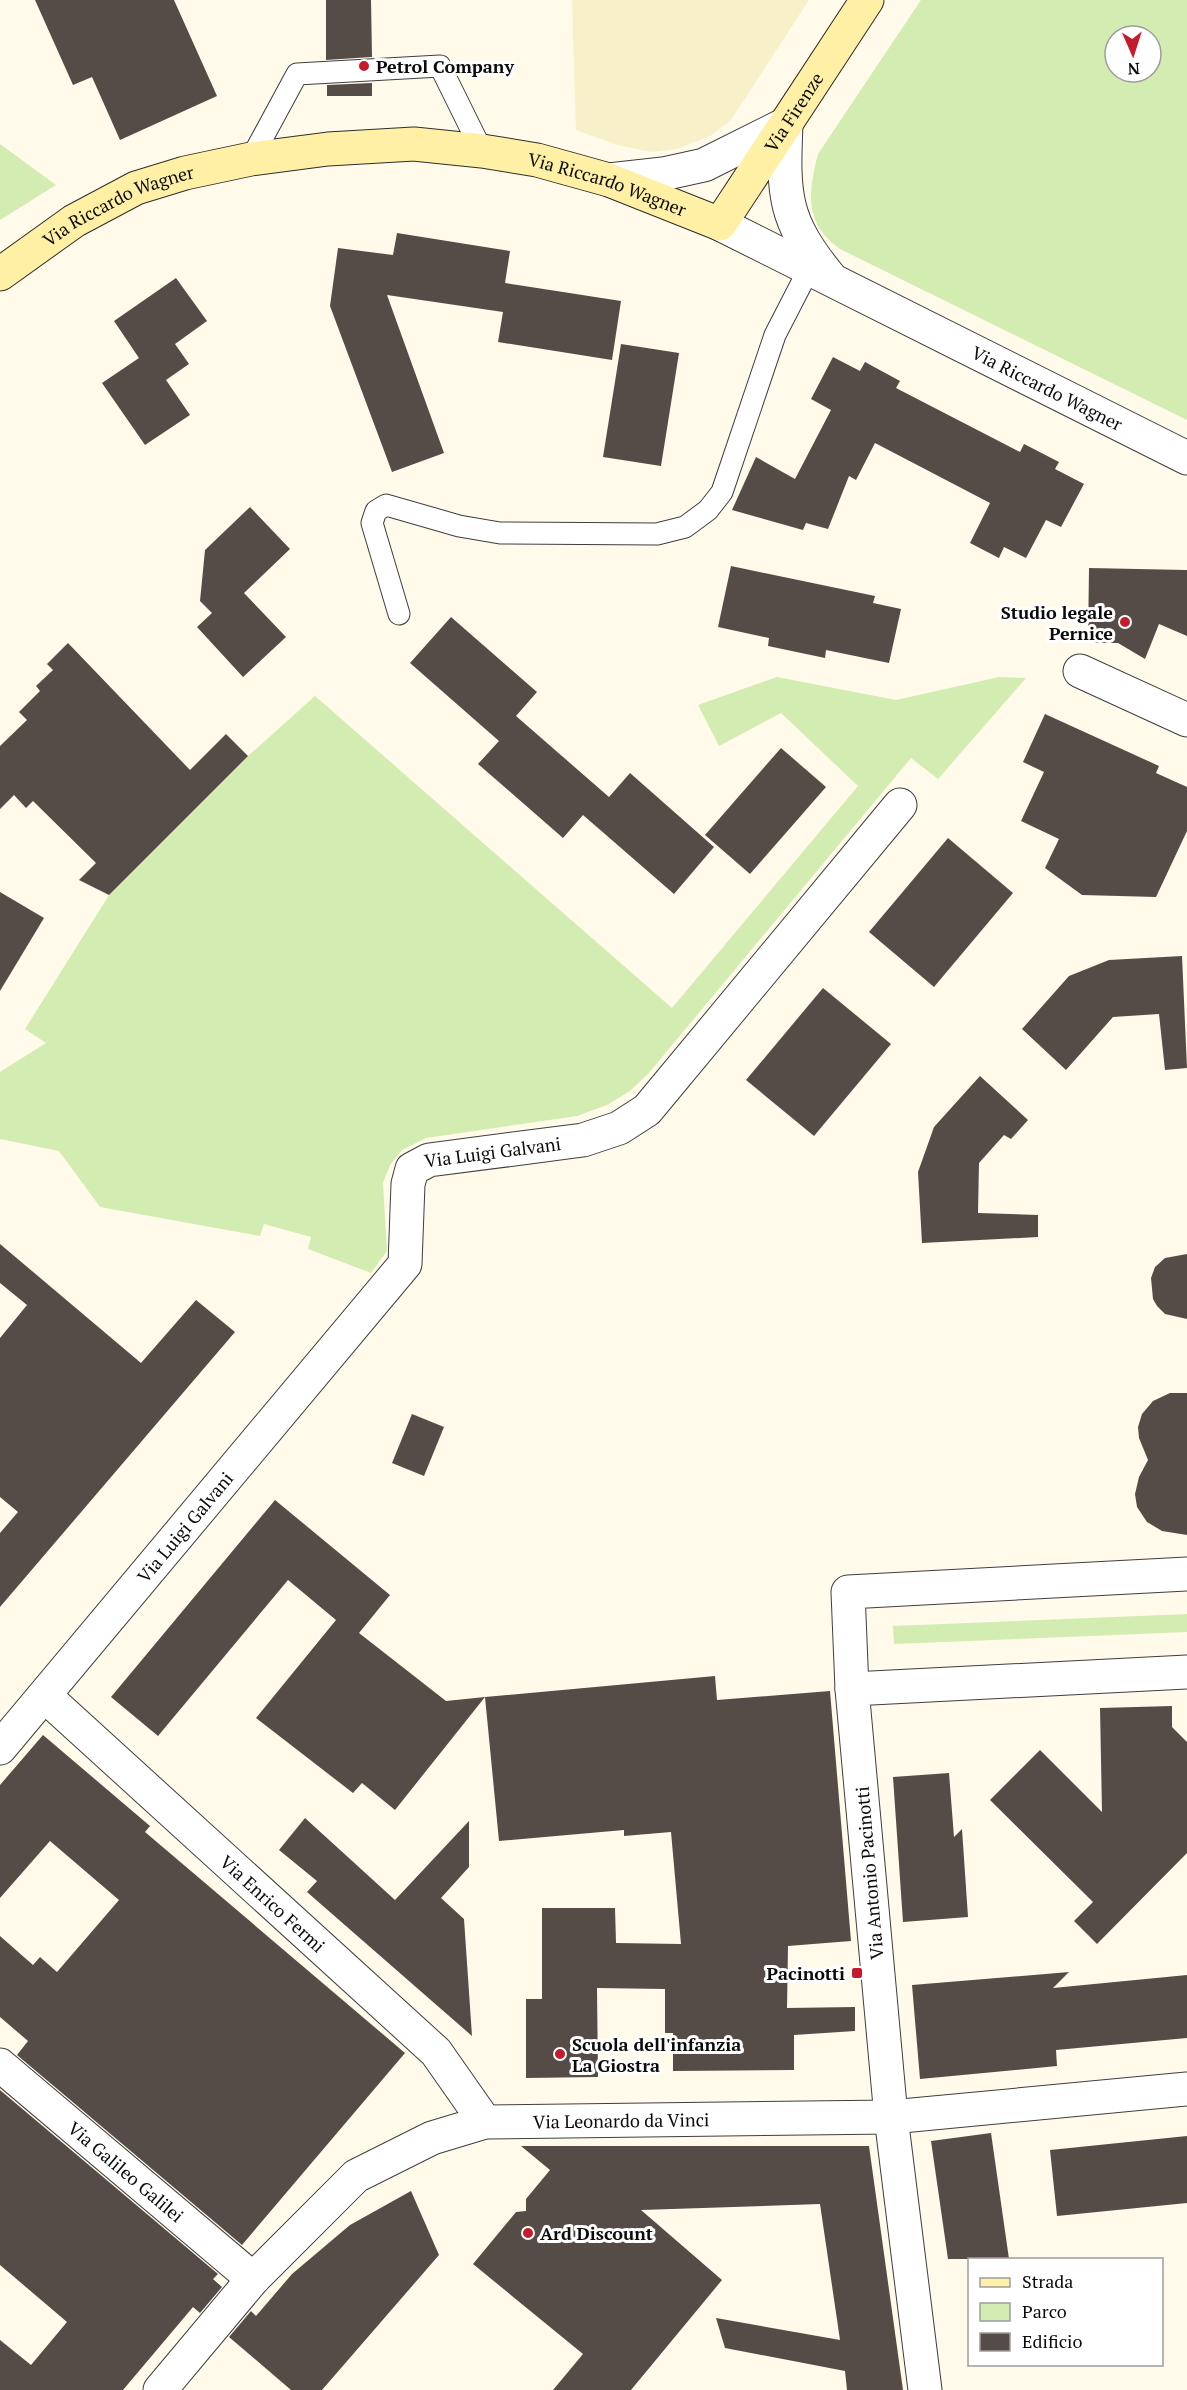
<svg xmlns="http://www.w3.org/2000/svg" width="1187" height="2390" font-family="'PT Serif',serif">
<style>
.farmland{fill:#f7f0c8}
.green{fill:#d3ecb1;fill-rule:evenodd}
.building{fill:#554c47}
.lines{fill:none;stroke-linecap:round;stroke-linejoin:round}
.lane-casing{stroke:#3e3e3e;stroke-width:23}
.street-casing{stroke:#3e3e3e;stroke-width:35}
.secondary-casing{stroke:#2d2d2d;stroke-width:35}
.lane{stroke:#fff;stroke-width:21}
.street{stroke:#fff;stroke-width:33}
.secondary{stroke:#fff0a5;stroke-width:33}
.poi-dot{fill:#c41b2d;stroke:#fff;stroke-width:2}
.labels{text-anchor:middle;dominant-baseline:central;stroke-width:6;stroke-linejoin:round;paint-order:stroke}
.poi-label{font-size:18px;font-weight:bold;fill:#0b0b0b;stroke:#fff;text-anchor:start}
.street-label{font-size:18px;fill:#0b0b0b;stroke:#fff}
</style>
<rect width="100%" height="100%" fill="#fffaea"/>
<path class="farmland" d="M572,0H809L731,120L710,136L677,149L652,152L617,145L576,130Z"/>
<g class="green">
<path d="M921,0H1187V420L840,249C804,223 808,193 818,154ZM1115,36H1151V72H1115Z"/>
<path d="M0,144L56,185L0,220Z"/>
<path d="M777,677L896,700L999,677L1026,678L938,779L911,758L648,1074L630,1091L607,1105L577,1116L426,1138L402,1150L390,1165L383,1183L387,1251L371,1273L308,1249L311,1237L264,1224L260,1236L100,1207L59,1151L0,1139V1072L46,1043L25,1029L109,895L248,756L315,696L672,1008L858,786L781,713L719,746L698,705Z"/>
<path d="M1187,1614V1632L894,1644L893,1626Z"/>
</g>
<g class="building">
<path d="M35,0H174L217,96L120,140L92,77L73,85Z"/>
<path d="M326,0H371L372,57L326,60Z"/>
<path d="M372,83V96H327V85Z"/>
<path d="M397,233L510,251L505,283L621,301L612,360L498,342L503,312L387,295L444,453L392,472L330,306L338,248L393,255Z"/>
<path d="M176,278L207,321L175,344L189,364L166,380L190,415L145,445L102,383L139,358L114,321Z"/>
<path d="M621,344L679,353L661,466L603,457Z"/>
<path d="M833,357L860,371L865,362L900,381L896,388L1020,452L1024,444L1059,462L1055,469L1084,484L1061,527L1046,520L1026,558L1004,547L999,558L970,543L990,503L875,443L856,480L849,476L828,529L806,523L803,530L732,510L756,457L795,479L831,410L811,399Z"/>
<path d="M250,507L290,549L244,593L286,637L243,677L197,627L212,613L200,601L205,550Z"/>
<path d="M731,566L875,596L873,603L901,609L889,663L826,650L825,658L768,646L769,638L718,627Z"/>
<path d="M1089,568L1187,570V636L1159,624L1145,659L1118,643H1088Z"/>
<path d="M451,617L537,692L516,716L609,797L630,773L714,847L674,894L583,815L563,838L478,764L499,741L410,663Z"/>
<path d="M68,643L190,770L226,734L248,756L109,895L79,880L96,863L33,801L26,808L14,795L0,809V746L27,720L19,712L40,691L36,686L53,670L47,664Z"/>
<path d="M1045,714L1159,766L1156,773L1187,787V831L1156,897L1082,895L1045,868L1059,839L1021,821L1044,772L1023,762Z"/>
<path d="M781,748L826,787L750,874L705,835Z"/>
<path d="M948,838L1013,893L934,987L869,932Z"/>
<path d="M0,892L44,918L0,991Z"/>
<path d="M1182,956L1187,1068L1165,1070L1159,1014L1113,1017L1066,1070L1022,1029L1069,976L1109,960Z"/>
<path d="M823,988L891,1044L814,1136L746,1080Z"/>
<path d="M980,1076L1028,1120L1011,1139L1004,1135L979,1163L978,1213L1038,1215V1237L922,1243L918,1172L934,1127Z"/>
<path d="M0,1244L141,1363L196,1300L235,1332L0,1607V1533L18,1512L0,1497V1338L27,1305L0,1283Z"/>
<path d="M1187,1254V1319L1165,1314L1157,1306L1153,1299L1151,1278L1155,1267L1165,1258Z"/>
<path d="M1170,1393H1187V1535L1162,1531L1147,1522L1137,1507L1135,1494L1139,1477L1148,1460L1139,1438L1138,1427L1142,1414L1153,1401Z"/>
<path d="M412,1414L444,1427L424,1476L392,1463Z"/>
<path d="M275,1500L390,1595L359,1633L446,1701L485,1697L395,1810L362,1783L353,1793L256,1718L336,1620L288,1580L158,1736L111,1697Z"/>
<path d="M715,1676L717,1700L830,1691L851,1941L788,1946L787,2008L855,2007V2031L794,2035V2070L673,2071V2033H665V1989L597,1988L598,2077L526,2078V1999H542V1908H615L616,1943L681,1944L671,1832L624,1836V1830L499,1841L485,1697Z"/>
<path d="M1172,1706V1727L1187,1742V1853L1097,1944L1074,1921L1093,1902L990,1800L1040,1750L1102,1812L1100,1708Z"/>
<path d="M43,1735L150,1826L145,1832L405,2053L242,2245L17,2055L28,2041L0,2017V1936L33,1965L40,1957L57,1972L119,1900L50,1841L0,1898V1785Z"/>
<path d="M949,1773L954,1837L962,1829L968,1917L903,1922L893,1777Z"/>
<path d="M305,1818L395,1900L469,1821V1867L441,1898L464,1919L472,2036L307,1892L317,1881L279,1850Z"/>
<path d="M1069,1972L1053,1988L1187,1975V2038L1056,2050L1057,2066L920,2079L912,1985Z"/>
<path d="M0,2090L218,2274L213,2279L222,2287L200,2313L193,2307L123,2390H0V2340L31,2365L67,2322L0,2265Z"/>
<path d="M991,2133L1009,2259H948L931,2141Z"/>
<path d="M1187,2136V2203L1057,2216L1050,2150Z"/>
<path d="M521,2146H869L903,2390H847L845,2371L725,2348L716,2318L840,2340L820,2204L641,2210L722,2280L631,2390H553L583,2354L473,2264L516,2212L526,2211V2199L550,2170Z"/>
<path d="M411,2191L439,2255L322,2390H291L229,2337L251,2311L256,2316L292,2274L350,2225Z"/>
</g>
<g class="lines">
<defs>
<g id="lane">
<path d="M251,159L297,74L440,66L482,151"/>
<path d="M399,614L372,523L376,511L386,505L459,526L500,533L657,534L685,527L708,510L722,492L775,335L809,269"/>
</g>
<g id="street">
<path d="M609,180L663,174L704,165L786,124C783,194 783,220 829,276"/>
<path id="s1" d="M720,224L1187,458"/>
<path d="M1080,671L1187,720"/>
<path d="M852,1689L848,1592L1187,1574"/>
<path id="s2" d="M45,1696L436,2052L485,2122"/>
<path id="s3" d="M0,1748L405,1264L408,1184L412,1169L429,1160L583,1140L619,1128L647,1110L900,805"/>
<path id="s4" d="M0,2065L253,2279"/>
<path id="s5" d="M160,2390L253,2279L356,2176L432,2138L485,2122L891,2117L1187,2089"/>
<path d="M925,2390L891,2117L852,1689L1187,1672"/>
</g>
<g id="secondary">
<path id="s6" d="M0,274L74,221L136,188L185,173L251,159L328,149L414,144L482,151L537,160L609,180L720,224L867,0"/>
</g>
</defs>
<use href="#lane" class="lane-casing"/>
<use href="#street" class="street-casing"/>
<use href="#secondary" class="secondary-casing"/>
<use href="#lane" class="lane"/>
<use href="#street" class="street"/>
<use href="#secondary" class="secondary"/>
</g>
<g class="poi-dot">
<circle cx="364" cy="66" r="6"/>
<circle cx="1125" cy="622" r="6"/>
<rect x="851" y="1967" width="12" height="12" rx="3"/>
<circle cx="560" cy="2054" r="6"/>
<circle cx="528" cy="2233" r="6"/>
</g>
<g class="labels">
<g class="poi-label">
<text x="376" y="66">Petrol Company</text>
<text x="1113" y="612" text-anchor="end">Studio legale<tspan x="1113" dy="21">Pernice</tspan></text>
<text x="845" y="1973" text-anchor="end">Pacinotti</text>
<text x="572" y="2044">Scuola dell'infanzia<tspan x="572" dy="21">La Giostra</tspan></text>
<text x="540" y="2233">Ard Discount</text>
</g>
<g class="street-label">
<text stroke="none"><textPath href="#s6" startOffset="896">Via Firenze</textPath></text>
<text stroke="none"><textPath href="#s6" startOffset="642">Via Riccardo Wagner</textPath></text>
<text stroke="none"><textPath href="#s6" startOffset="138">Via Riccardo Wagner</textPath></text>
<text stroke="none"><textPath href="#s1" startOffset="366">Via Riccardo Wagner</textPath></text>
<text stroke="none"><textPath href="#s3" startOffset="810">Via Luigi Galvani</textPath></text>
<text stroke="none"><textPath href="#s3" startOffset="288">Via Luigi Galvani</textPath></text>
<text transform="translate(869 1873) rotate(-95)">Via Antonio Pacinotti</text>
<text stroke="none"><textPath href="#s2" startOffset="308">Via Enrico Fermi</textPath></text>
<text stroke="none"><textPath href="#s5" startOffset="567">Via Leonardo da Vinci</textPath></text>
<text stroke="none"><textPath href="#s4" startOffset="165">Via Galileo Galilei</textPath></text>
</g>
</g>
<rect x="968" y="2258" width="195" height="108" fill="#ffffff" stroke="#9d9d9d" stroke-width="1.5"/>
<rect x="980" y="2278" width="30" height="9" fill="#fff0a5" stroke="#9d9d9d" stroke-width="1.5"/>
<text x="1022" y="2288" font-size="18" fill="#0b0b0b">Strada</text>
<rect x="980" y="2303" width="30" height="18" fill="#d3ecb1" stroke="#9d9d9d" stroke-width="1.5"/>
<text x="1022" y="2318" font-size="18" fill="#0b0b0b">Parco</text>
<rect x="980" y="2333" width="30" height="18" fill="#554c47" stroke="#9d9d9d" stroke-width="1.5"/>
<text x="1022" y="2348" font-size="18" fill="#0b0b0b">Edificio</text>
<g transform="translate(1133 54) rotate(177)"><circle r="28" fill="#ffffff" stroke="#9d9d9d" stroke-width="1.5"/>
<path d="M0-4.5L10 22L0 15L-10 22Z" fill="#c41b2d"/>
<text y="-9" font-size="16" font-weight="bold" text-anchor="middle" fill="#0b0b0b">N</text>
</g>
</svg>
